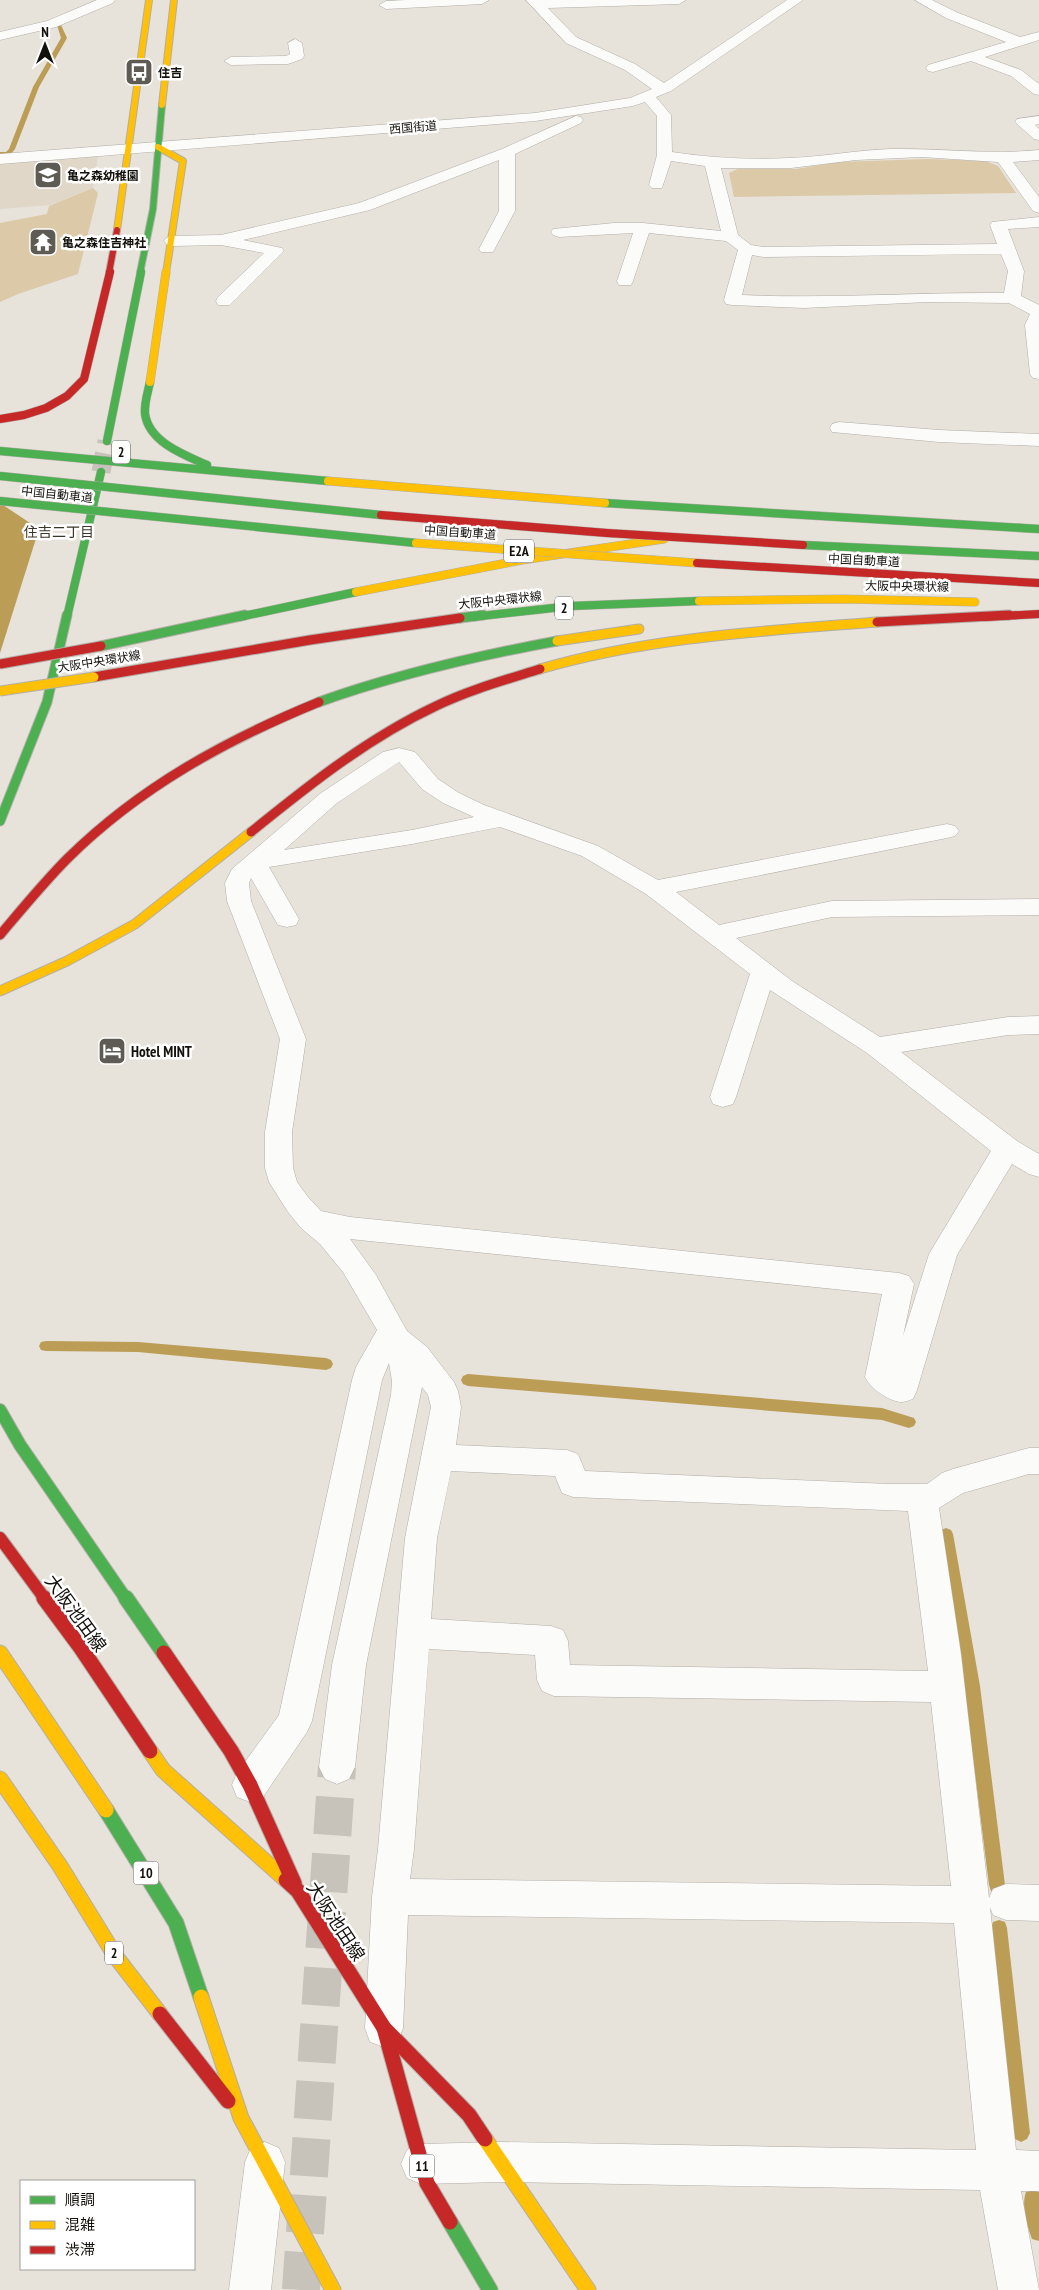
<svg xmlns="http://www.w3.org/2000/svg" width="1039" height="2290" font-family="'PT Sans Narrow','Noto Sans JP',sans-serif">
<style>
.built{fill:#e0d7c8}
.green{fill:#dcc9a8}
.water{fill:#bc9d56}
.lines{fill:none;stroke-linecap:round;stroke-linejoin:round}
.stream{fill:#bc9d56;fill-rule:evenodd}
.street-tunnel{stroke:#c7c3bb;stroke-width:38;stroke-dasharray:38 19;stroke-linecap:butt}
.secondary-tunnel{stroke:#c7c3bb;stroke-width:19;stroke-dasharray:19 9;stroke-linecap:butt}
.street-casing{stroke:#b2aea8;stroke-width:1}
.fast-far4-casing{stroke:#b2aea8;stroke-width:8}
.fast-far3-casing{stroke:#b2aea8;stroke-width:9}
.fast-far2-casing{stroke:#b2aea8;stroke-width:11}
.fast-far1-casing{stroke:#b2aea8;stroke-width:14}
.fast-casing{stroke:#b2aea8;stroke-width:17}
.slow-far3-casing{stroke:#b2aea8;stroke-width:8}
.slow-far2-casing{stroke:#b2aea8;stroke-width:9}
.slow-far1-casing{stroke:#b2aea8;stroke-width:11}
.slow-casing{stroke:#b2aea8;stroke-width:17}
.jam-far4-casing{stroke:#b2aea8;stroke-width:8}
.jam-far3-casing{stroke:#b2aea8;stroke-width:9}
.jam-far2-casing{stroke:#b2aea8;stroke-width:11}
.jam-far1-casing{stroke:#b2aea8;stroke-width:14}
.jam-casing{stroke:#b2aea8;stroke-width:17}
.street{fill:#fbfbf9;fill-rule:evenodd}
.fast-far4{stroke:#4caf50;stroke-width:6}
.fast-far3{stroke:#4caf50;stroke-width:8}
.fast-far2{stroke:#4caf50;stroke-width:9}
.fast-far1{stroke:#4caf50;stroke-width:12}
.fast{stroke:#4caf50;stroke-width:15}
.slow-far3{stroke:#ffc107;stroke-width:6}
.slow-far2{stroke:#ffc107;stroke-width:8}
.slow-far1{stroke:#ffc107;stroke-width:9}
.slow{stroke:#ffc107;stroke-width:15}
.jam-far4{stroke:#c62828;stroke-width:6}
.jam-far3{stroke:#c62828;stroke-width:8}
.jam-far2{stroke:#c62828;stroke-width:9}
.jam-far1{stroke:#c62828;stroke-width:12}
.jam{stroke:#c62828;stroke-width:15}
.fast-bridge-casing{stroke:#b2aea8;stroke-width:9;stroke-linecap:butt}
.slow-bridge-far1-casing{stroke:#b2aea8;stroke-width:9;stroke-linecap:butt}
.slow-bridge-casing{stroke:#b2aea8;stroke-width:11;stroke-linecap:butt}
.jam-bridge-far1-casing{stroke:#b2aea8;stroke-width:9;stroke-linecap:butt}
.jam-bridge-casing{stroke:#b2aea8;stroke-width:11;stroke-linecap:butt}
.fast-bridge{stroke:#4caf50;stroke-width:8}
.slow-bridge-far1{stroke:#ffc107;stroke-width:8}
.slow-bridge{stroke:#ffc107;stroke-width:9}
.jam-bridge-far1{stroke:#c62828;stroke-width:8}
.jam-bridge{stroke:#c62828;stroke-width:9}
.labels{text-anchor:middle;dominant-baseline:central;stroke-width:5;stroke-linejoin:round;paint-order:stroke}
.far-poi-label{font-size:12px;font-weight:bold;fill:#14110c;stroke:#fff;text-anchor:start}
.far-street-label{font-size:12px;fill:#14110c;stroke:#fff}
.shield{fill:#fff;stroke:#5a5855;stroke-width:1}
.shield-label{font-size:14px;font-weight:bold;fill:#14110c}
.far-neighbourhood-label{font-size:14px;fill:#3c3529;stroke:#fff}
.poi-label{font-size:15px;font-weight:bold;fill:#14110c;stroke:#fff;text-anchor:start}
.near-street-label{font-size:18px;fill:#14110c;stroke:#fff}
</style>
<rect width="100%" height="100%" fill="#e7e2da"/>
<path class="built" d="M98,155L93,188L50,205L0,209V162Z"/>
<g class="green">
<path d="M928,159L985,161L998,166L1016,193L734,197L729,173L738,169H796L838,162Z"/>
<path d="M93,188L98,193L78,274L18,294L0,302V223L47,214L49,206Z"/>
</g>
<path class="water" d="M0,503L39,529L0,653Z"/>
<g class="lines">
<g class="stream">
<path d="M57,25H61L67,38L39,87L15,149L10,155L0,156V152H6L9,149L33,87L61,38Z"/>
<path d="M46,1341L138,1342L326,1358L331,1360L333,1364L331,1368L326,1370L138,1352L46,1351L41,1350L39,1346L41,1342Z"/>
<path d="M468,1374L882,1408L914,1418L916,1422L914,1426L909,1428L882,1420L468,1386L463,1384L461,1380L463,1376Z"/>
<path d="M946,1528L951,1530L953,1534L980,1686L1005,1885L1003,1891L997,1893L991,1891L989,1885L964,1686L939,1534L941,1530Z"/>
<path d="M999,1920L1005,1922L1007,1928L1030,2133L1027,2139L1021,2142L1015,2139L1012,2133L991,1928L993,1922Z"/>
<path d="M1033,2190L1039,2192V2241L1032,2239C1027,2226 1021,2205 1026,2192Z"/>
</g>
<path class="street-tunnel" d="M301,2290L337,1767"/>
<path class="secondary-tunnel" d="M101,472L107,441"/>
<defs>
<g id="street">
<path d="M97,0H115L113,3L56,27L0,40V32L47,21Z"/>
<path d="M406,0H489L482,4L386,9L379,5L386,1Z"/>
<path d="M526,0H686L679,4L548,8L576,37L635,64L664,83L787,0H803L671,91L656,97L671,115L672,152C711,158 750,160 789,158C823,157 857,150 891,149C941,148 990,155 1039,150V160L1013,162L1039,197V213L1033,211L998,162L922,157L856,160L791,168H721L738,235L751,245L763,247L997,244L990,225L992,222L1039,217V227L1008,229L1024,271L1021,296L1039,305V379L1033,378L1030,374L1025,325L1030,314L1009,303L927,302L804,308L732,305L726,304L724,300L738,250L726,241L649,233L633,281L631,285H619L617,281L633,233L559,237L553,235L551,232L553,229L614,223H643L721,231L705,166L671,161L662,188H652L649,185L657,155V116L645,102L633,106L535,121L0,164V154L535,113L630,98L652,89L625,70L566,43ZM1001,254L1008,271L1004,293C917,292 829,299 742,295L752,255L763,257Z"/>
<path d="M915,0H932L956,12L1020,37L1039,32V40L985,57L1021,70L1039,84V95L1034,94L1011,76L971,61L933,72L928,71L926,68L928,65L1006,42L946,18Z"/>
<path d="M295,39L302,43L304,56L302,59L288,64L231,65L224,61L231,57L286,56L290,54L288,43Z"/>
<path d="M576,116L581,117L583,120L581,123L515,154V211L493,252H481L479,249L499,211V160L370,210L243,240L282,248L284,251L230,305H218L216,301L218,297L264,253L221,245L172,246L166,244L164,241L166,238L172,236L221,235L359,203L502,149Z"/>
<path d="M1039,116V124L1035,125L1039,129V140L1034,139L1015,122L1017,119Z"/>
<path d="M839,422L939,430L1039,434V446L939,442L832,432L830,428L832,424Z"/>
<path d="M399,748L415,752L438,779L459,793L484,805L598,846L658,880L947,824L955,826L959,831L955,836L947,838L676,892L719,925L832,901L1039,899V915L832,917L736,938L792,981L880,1037L1008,1017L1039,1016V1034L1008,1035L901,1052L1017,1141L1039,1154V1177L1029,1174L1012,1164L957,1255L917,1390L913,1399C909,1400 905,1402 901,1402C888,1401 870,1388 865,1377L882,1294L350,1239L376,1275L407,1331L427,1347L454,1382L458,1391L461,1407L456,1445L567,1450L578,1454L585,1471L889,1484H927L942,1473L953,1469L1029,1448H1039V1474H1029L963,1493L939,1508L961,1654L989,1898L993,1889L1006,1884L1039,1885V1921L1006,1920L993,1915L990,1907L1016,2150L1039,2151V2191H1021L1039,2290H998L980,2190L501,2182L421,2184L407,2178L401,2164L407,2150L421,2144L501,2142L976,2150L954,1923L408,1915L403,2028L398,2042L384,2047L370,2042L365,2028L372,1897L378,1849L405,1538L431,1407L428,1395L422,1387L366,1665L355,1767L349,1779L337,1784L325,1779L319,1767L332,1665L391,1395L392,1381L389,1363L382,1380L312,1721L307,1732L263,1797L250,1802L237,1797L232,1785L237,1773L279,1715L352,1380L356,1367L377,1330L343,1272L320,1244L301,1228L288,1212L269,1182L265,1168V1132L280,1039L227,901L225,883L232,869L321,793L383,752ZM399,762L422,789L443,803L474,817L412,830L284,850L337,803ZM500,827L582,856L646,894L750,974L710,1097L713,1104L723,1107L733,1104L736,1097L770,990L867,1053L991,1151L929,1254L903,1336L914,1284L909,1276L899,1273L350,1217L321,1211L308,1197L297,1182L293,1168L292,1132L306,1039L251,901L249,883L251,878L278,925L287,927L296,925L299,919L269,867L412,844ZM451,1471L555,1476L562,1493L573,1497L908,1511L928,1671L570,1665L568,1641L563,1630L551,1626L431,1619L437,1538ZM429,1649L535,1655L537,1680L542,1691L554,1696L931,1702L951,1886L410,1879L414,1849Z"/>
<path d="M265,2142L279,2148L285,2162L271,2290H229L245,2162L251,2148Z"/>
</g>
<path id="fast-far4" d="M140,273L153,209L162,105"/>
<g id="fast-far3">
<path d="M150,382C148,392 144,403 145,414C149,442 184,455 207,465"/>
<path d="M107,441L141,272"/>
<path d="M0,451L328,481"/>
<path d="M605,503L1039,529"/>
<path d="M67,617L101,472"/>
<path d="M239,617L356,592"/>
<path d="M472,617L571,606L699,601"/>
</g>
<g id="fast-far2">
<path d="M460,618L483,615"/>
<path d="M101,646L245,615"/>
<path d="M319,702C397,674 476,656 557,641"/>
<path d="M0,821L47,702L67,615"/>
</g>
<path id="fast-far1" d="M0,1410L20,1445L126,1599"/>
<g id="fast">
<path d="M126,1598L164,1653"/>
<path d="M106,1810L176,1923L201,1997"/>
<path d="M450,2222L490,2290"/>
</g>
<g id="slow-far3">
<path d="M162,105L174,0"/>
<path d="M158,147L183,161L166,273"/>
<path d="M117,230L149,0"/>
</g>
<g id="slow-far2">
<path d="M150,382L166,272"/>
<path d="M328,481L605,503"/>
<path d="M356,592L522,560L664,539"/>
<path d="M699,601L842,599L975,602"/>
</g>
<g id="slow-far1">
<path d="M557,641L639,629"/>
<path d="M540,669C649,637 764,631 877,622"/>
<path d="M0,991L67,961L135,924L251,832"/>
</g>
<g id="slow">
<path d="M0,1653L106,1810"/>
<path d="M150,1751L163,1770L286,1880"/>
<path d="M0,1779L60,1866L116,1957L160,2014"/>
<path d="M201,1997L241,2118L333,2290"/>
<path d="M485,2139L588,2290"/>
</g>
<path id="jam-far4" d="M109,273L117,230"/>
<g id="jam-far3">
<path d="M0,419L24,415L46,408L67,396L84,379L110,272"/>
<path d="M983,617L1039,614"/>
</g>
<g id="jam-far2">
<path d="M877,622L1009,615"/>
<path d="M94,677L310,640L460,618"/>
<path d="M251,832C309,785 368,738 436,706C469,690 505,680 540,669"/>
<path d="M0,935C22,909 44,882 68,858C140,787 226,740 319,702"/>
</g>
<path id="jam-far1" d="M0,1538L45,1599"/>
<g id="jam">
<path d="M44,1598L81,1648L150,1751"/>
<path d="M164,1653L231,1751L250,1785L294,1883"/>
<path d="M286,1880L298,1891L384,2028L469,2115L485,2139"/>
<path d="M160,2014L228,2101"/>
<path d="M384,2028L427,2183L450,2222"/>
</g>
</defs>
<use href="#street" class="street-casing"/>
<use href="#fast-far4" class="fast-far4-casing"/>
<use href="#fast-far3" class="fast-far3-casing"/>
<use href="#fast-far2" class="fast-far2-casing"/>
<use href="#fast-far1" class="fast-far1-casing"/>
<use href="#fast" class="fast-casing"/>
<use href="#slow-far3" class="slow-far3-casing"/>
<use href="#slow-far2" class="slow-far2-casing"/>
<use href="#slow-far1" class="slow-far1-casing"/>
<use href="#slow" class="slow-casing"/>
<use href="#jam-far4" class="jam-far4-casing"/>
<use href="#jam-far3" class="jam-far3-casing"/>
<use href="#jam-far2" class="jam-far2-casing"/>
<use href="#jam-far1" class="jam-far1-casing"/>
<use href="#jam" class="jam-casing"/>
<use href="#street" class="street"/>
<use href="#fast-far4" class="fast-far4"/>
<use href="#fast-far3" class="fast-far3"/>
<use href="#fast-far2" class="fast-far2"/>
<use href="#fast-far1" class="fast-far1"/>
<use href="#fast" class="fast"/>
<use href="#slow-far3" class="slow-far3"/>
<use href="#slow-far2" class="slow-far2"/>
<use href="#slow-far1" class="slow-far1"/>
<use href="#slow" class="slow"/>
<use href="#jam-far4" class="jam-far4"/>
<use href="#jam-far3" class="jam-far3"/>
<use href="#jam-far2" class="jam-far2"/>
<use href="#jam-far1" class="jam-far1"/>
<use href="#jam" class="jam"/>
<defs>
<g id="fast-bridge">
<path d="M0,476L381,515"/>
<path d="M0,501L416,543"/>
<path d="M803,545L1039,556"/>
</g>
<path id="slow-bridge-far1" d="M416,543L697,563"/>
<path id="slow-bridge" d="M0,691L94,677"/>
<g id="jam-bridge-far1">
<path d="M381,515L607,533L803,545"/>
<path d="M697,563L1039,583"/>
</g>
<path id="jam-bridge" d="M0,664L101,646"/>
</defs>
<use href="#fast-bridge" class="fast-bridge-casing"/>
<use href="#slow-bridge-far1" class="slow-bridge-far1-casing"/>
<use href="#slow-bridge" class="slow-bridge-casing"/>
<use href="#jam-bridge-far1" class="jam-bridge-far1-casing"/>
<use href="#jam-bridge" class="jam-bridge-casing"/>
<use href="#fast-bridge" class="fast-bridge"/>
<use href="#slow-bridge-far1" class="slow-bridge-far1"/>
<use href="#slow-bridge" class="slow-bridge"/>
<use href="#jam-bridge-far1" class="jam-bridge-far1"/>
<use href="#jam-bridge" class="jam-bridge"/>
</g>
<defs>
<symbol id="bus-square" viewBox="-11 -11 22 22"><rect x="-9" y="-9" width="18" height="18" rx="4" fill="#5e5a54" stroke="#fff"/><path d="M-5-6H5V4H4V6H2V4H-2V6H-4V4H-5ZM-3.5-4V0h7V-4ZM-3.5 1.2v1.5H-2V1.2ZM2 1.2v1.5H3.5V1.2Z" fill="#fff"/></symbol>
<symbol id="school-square" viewBox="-11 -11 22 22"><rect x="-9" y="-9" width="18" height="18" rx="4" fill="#5e5a54" stroke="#fff"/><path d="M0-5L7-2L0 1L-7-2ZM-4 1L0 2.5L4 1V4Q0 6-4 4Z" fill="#fff"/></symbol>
<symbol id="temple-square" viewBox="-11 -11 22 22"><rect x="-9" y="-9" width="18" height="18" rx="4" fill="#5e5a54" stroke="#fff"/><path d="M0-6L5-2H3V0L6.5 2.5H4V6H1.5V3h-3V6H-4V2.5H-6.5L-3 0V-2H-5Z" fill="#fff"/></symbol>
<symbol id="hotel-square" viewBox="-11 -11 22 22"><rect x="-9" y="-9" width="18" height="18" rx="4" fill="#5e5a54" stroke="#fff"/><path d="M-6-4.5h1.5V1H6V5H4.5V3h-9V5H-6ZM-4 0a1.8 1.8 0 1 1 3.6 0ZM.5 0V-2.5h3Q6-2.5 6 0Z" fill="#fff"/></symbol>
</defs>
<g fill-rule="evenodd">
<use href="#bus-square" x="123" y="56" width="32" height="32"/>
<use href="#school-square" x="32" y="159" width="32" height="32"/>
<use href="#temple-square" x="27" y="226" width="32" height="32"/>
<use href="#hotel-square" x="96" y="1035" width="32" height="32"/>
</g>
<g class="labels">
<g class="far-poi-label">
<text x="158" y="72">住吉</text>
<text x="67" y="175">亀之森幼稚園</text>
<text x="62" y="242">亀之森住吉神社</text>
</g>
<g class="far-street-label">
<text transform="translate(413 127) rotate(-5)">西国街道</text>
<text transform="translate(57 494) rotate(6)">中国自動車道</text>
<text transform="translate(460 532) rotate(4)">中国自動車道</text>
<text transform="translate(864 560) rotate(3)">中国自動車道</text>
<text transform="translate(907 586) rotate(1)">大阪中央環状線</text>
<text transform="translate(500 600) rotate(-6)">大阪中央環状線</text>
<text transform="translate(99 661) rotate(-9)">大阪中央環状線</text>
</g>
<g class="shield">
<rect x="112" y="440.5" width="18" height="23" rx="4"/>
<rect x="504" y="539.5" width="30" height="23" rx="4"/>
<rect x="555" y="596.5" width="18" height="23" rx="4"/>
<rect x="133.5" y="1861.5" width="25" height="23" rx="4"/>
<rect x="105" y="1941.5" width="18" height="23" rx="4"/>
<rect x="409.5" y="2154.5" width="25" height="23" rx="4"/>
</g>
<g class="shield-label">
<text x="121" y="452">2</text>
<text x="519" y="551">E2A</text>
<text x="564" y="608">2</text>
<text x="146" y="1873">10</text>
<text x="114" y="1953">2</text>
<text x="422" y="2166">11</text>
</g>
<g class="far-neighbourhood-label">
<text x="59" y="532">住吉二丁目</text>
</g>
<g class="poi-label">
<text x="131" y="1051">Hotel MINT</text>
</g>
<g class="near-street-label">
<text transform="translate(76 1613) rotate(54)">大阪池田線</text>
<text transform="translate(336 1921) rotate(57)">大阪池田線</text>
</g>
</g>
<rect x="20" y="2180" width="175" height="90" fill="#ffffff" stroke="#a1a09e"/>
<rect x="30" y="2196" width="25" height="8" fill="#4caf50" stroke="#a1a09e"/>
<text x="65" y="2205" font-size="15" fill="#14110c">順調</text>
<rect x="30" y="2221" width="25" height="8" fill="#ffc107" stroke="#a1a09e"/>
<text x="65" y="2230" font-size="15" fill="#14110c">混雑</text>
<rect x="30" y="2246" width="25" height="8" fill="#c62828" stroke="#a1a09e"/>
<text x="65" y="2255" font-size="15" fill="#14110c">渋滞</text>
<g transform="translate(45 45)" stroke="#ffffff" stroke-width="4" paint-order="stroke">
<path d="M0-4L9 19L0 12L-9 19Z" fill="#14110c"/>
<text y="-8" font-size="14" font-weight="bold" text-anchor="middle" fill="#14110c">N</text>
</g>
</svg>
